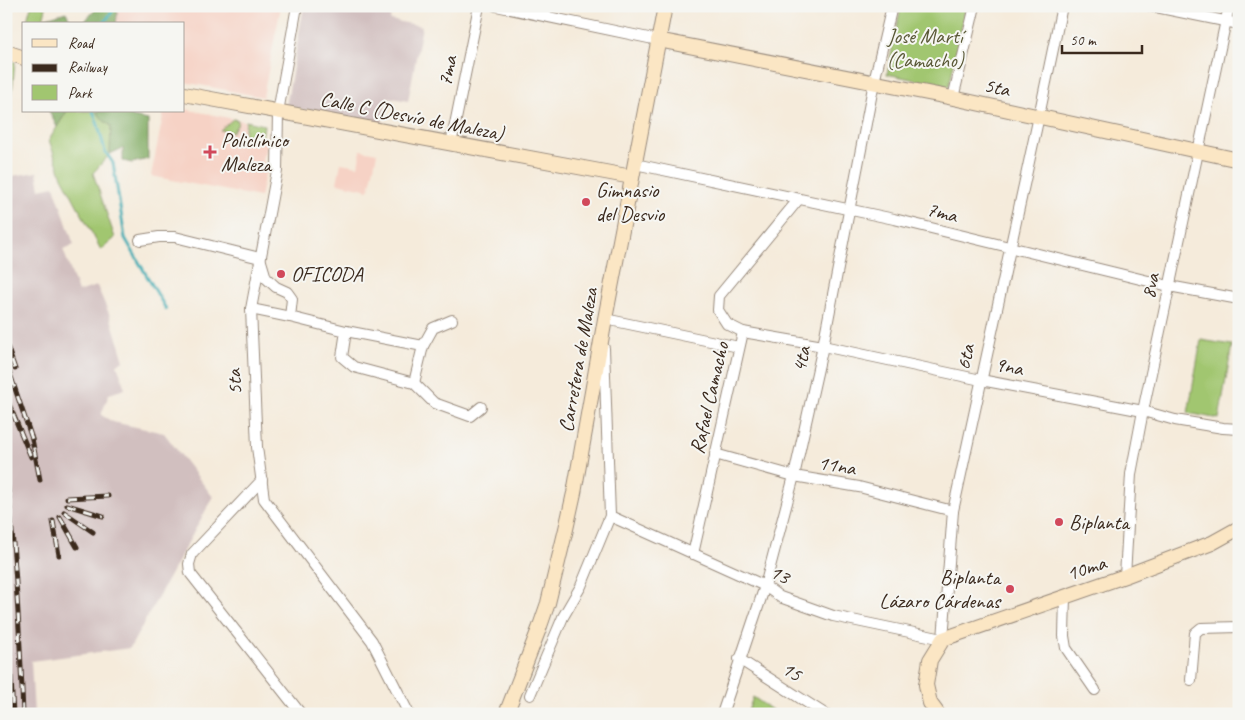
<svg xmlns="http://www.w3.org/2000/svg" width="1245" height="720" font-family="Caveat,sans-serif">
<style>
.built{fill:#f6d2c5}
.industrial{fill:#d1bfbf}
.green{fill:#a1c670;stroke:#6e7847}
.forest{fill:#80ab62;stroke:#5e6a40}
.lines{fill:none;stroke-linecap:round;stroke-linejoin:round}
.stream{stroke:#3bacb4;stroke-width:3}
.street-casing{stroke:#988a7c;stroke-width:12}
.secondary-casing{stroke:#988a7c;stroke-width:16}
.street{stroke:#fff;stroke-width:10}
.secondary{stroke:#fbe6c4;stroke-width:14}
.rail-casing{stroke:#3b2a1e;stroke-width:5}
.rail{stroke:#f6f6f2;stroke-width:3;stroke-dasharray:9;stroke-linecap:butt}
.poi-dot{fill:#d1495b;stroke:#f6f6f2;stroke-width:2}
.labels{text-anchor:middle;dominant-baseline:central;stroke-width:4;stroke-linejoin:round;paint-order:stroke}
.park-label{font-size:21px;fill:#5a5937;stroke:#f6f6f2}
.street-label{font-size:21px;fill:#3b2a1e;stroke:#f6f6f2}
.poi-label{font-size:21px;fill:#3b2a1e;stroke:#f6f6f2;text-anchor:start}
</style>
<rect width="100%" height="100%" fill="#f6f6f2"/>
<filter id="ink" filterUnits="userSpaceOnUse"><feTurbulence type="fractalNoise" baseFrequency=".02" numOctaves="2"/><feDisplacementMap in="SourceGraphic" scale="10" xChannelSelector="R" yChannelSelector="G"/><feConvolveMatrix kernelMatrix="1 2 1 2 8 2 1 2 1" color-interpolation-filters="sRGB"/></filter>
<filter id="wash" filterUnits="userSpaceOnUse"><feTurbulence type="fractalNoise" baseFrequency=".0096" numOctaves="4" result="noise"/><feDisplacementMap in="SourceGraphic" scale="20" xChannelSelector="R" yChannelSelector="G"/><feGaussianBlur stdDeviation="1.12" result="paint"/><feColorMatrix in="noise" values="0 0 0 0 0 0 0 0 0 0 0 0 0 0 0 0 0 1.4 0 .05"/><feComposite in="paint" operator="in"/></filter>
<g filter="url(#wash)">
<rect width="100%" height="100%" fill="#f5ebdb"/>
<g class="built">
<path d="M116,6H281L263,97L184,82V24H105Z"/>
<path d="M184,109L264,125L262,138L269,139L267,146L262,158L266,169L260,197L151,176L164,111H184Z"/>
<path d="M361,150L377,153L369,190L337,183L341,163L358,166Z"/>
</g>
<g class="industrial">
<path d="M304,6H393L390,20L422,26L408,101L387,97L382,124L286,106Z"/>
<path d="M37,172L40,189L54,186L74,245L63,249L78,292L97,286L110,316L124,361L117,364L125,389L109,394L101,415L113,422L164,433L213,497L130,648L31,661L34,714H6V177Z"/>
</g>
<g class="green">
<path d="M31,6H38L46,8L42,24H26Z"/>
<path d="M901,6H966L949,87L887,74Z"/>
<path d="M6,60L15,62L12,93L6,99Z"/>
<path d="M67,111H96L104,121L111,126L110,154L93,173L115,238L101,250L62,177L49,140Z"/>
<path d="M233,119L238,120L237,125L232,132L220,130Z"/>
<path d="M246,121L264,125L262,138L244,135Z"/>
<path d="M1201,340L1232,345L1219,419L1188,413Z"/>
<path d="M753,697L778,714H747Z"/>
</g>
<g class="forest">
<path d="M99,6H118L116,24H82Z"/>
<path d="M66,12L72,24H42L43,19Z"/>
<path d="M49,111H67L57,127Z"/>
<path d="M96,111H132V117L148,120V159L132,163L123,161V148L110,154L111,126L104,121Z"/>
</g>
<g class="lines">
<g class="stream">
<path d="M103,24L112,12L115,6"/>
<path d="M93,111L98,125L105,151L113,163L125,238L166,309"/>
</g>
</g>
</g>
<g filter="url(#ink)">
<g class="lines">
<defs>
<g id="street">
<path d="M297,6L278,112L277,171L251,309L257,447L264,499L372,641L409,714"/>
<path d="M496,6L658,40"/>
<path d="M1151,6L1239,24"/>
<path d="M953,98L975,6"/>
<path d="M451,144L479,6"/>
<path d="M635,164L894,219L1169,286L1239,299"/>
<path d="M798,200L719,296L718,310L727,324L743,332L823,346L981,380L1143,411L1175,420L1223,428L1239,429"/>
<path d="M140,240L159,237H175L260,258L266,278L276,287L287,292L292,299L290,317"/>
<path d="M251,309L290,317L346,331L423,346"/>
<path d="M605,319L739,347"/>
<path d="M346,331L342,357L354,367L414,383L434,403L470,416L481,407"/>
<path d="M414,383L423,346L433,328L452,320"/>
<path d="M715,454L794,476L859,487L953,511"/>
<path d="M262,480L192,554L189,564L190,573L301,714"/>
<path d="M610,516L765,586L780,597L833,616L943,639L953,511L1039,116L1062,6"/>
<path d="M693,554L743,332"/>
<path d="M1125,576L1131,474L1143,411L1229,6"/>
<path d="M1065,596L1064,636L1066,648L1095,690"/>
<path d="M739,659L825,714"/>
<path d="M1191,680L1195,633L1201,628L1239,627"/>
<path d="M530,695L563,617L581,586L610,516L604,348"/>
<path d="M722,714L765,586L794,476L823,346L874,82L892,6"/>
</g>
<g id="secondary">
<path d="M658,40L953,98L1239,160"/>
<path d="M6,52L24,58"/>
<path d="M184,94L632,177"/>
<path d="M506,714L539,629L548,603L566,529L574,493L605,319L665,6"/>
<path d="M938,714L930,703L926,685L930,660L943,639L1125,576L1212,543L1239,528"/>
</g>
</defs>
<use href="#street" class="street-casing"/>
<use href="#secondary" class="secondary-casing"/>
<use href="#street" class="street"/>
<use href="#secondary" class="secondary"/>
<defs>
<g id="rail">
<path d="M6,343L15,369"/>
<path d="M6,362L32,439L40,480"/>
<path d="M6,397L31,457"/>
<path d="M6,471C15,552 20,633 23,714"/>
<path d="M67,498L108,496"/>
<path d="M67,505L103,516"/>
<path d="M64,512L93,532"/>
<path d="M60,517L77,547"/>
<path d="M53,521L59,555"/>
<path d="M6,587L13,714"/>
</g>
</defs>
<use href="#rail" class="rail-casing"/>
<use href="#rail" class="rail"/>
</g>
</g>
<g class="poi-dot">
<path d="M207.5 144.5h5v5h5v5h-5v5h-5v-5h-5v-5h5z"/>
<circle cx="586" cy="202" r="5"/>
<circle cx="281" cy="274" r="5"/>
<circle cx="1059" cy="522" r="5"/>
<circle cx="1010" cy="589" r="5"/>
</g>
<g class="labels">
<g class="park-label">
<text x="925" y="36">José Martí<tspan x="925" dy="24">(Camacho)</tspan></text>
</g>
<g class="street-label">
<text transform="translate(447 71) rotate(-78)">7ma</text>
<text transform="translate(997 87) rotate(12)">5ta</text>
<text transform="translate(412 116) rotate(11)">Calle C (Desvío de Maleza)</text>
<text transform="translate(942 212) rotate(14)">7ma</text>
<text transform="translate(1150 286) rotate(-78)">8va</text>
<text transform="translate(965 357) rotate(-78)">6ta</text>
<text transform="translate(801 359) rotate(-78)">4ta</text>
<text transform="translate(578 360) rotate(-80)">Carretera de Maleza</text>
<text transform="translate(1009 366) rotate(11)">9na</text>
<text transform="translate(234 382) rotate(-93)">5ta</text>
<text transform="translate(709 398) rotate(-77)">Rafael Camacho</text>
<text transform="translate(837 465) rotate(10)">11na</text>
<text transform="translate(1086 568) rotate(-18)">10ma</text>
<text transform="translate(780 574) rotate(28)">13</text>
<text transform="translate(792 671) rotate(32)">15</text>
</g>
<g class="poi-label">
<text x="221" y="140">Policlínico<tspan x="221" dy="24">Maleza</tspan></text>
<text x="596" y="190">Gimnasio<tspan x="596" dy="24">del Desvio</tspan></text>
<text x="291" y="274">OFICODA</text>
<text x="1069" y="522">Biplanta</text>
<text x="1000" y="577" text-anchor="end">Biplanta<tspan x="1000" dy="24">Lázaro Cárdenas</tspan></text>
</g>
</g>
<rect width="1245" height="720" fill="none" stroke="#f6f6f2" stroke-width="25"/>
<rect x="22" y="22" width="162" height="90" fill="#f6f6f2" stroke="#aba49d"/>
<rect x="32" y="39" width="25" height="8" fill="#fbe6c4" stroke="#aba49d"/>
<text x="68" y="48" font-size="15" fill="#3b2a1e">Road</text>
<rect x="32" y="64" width="25" height="8" fill="#3b2a1e" stroke="#aba49d"/>
<text x="68" y="72" font-size="15" fill="#3b2a1e">Railway</text>
<rect x="32" y="85" width="25" height="15" fill="#a1c670" stroke="#aba49d"/>
<text x="68" y="98" font-size="15" fill="#3b2a1e">Park</text>
<path d="M1062 45v8h80v-8" fill="none" stroke="#3b2a1e" stroke-width="2.5"/>
<text x="1070" y="45" font-size="15" fill="#3b2a1e" stroke="#f6f6f2" stroke-width="4" paint-order="stroke">50 m</text>
</svg>
